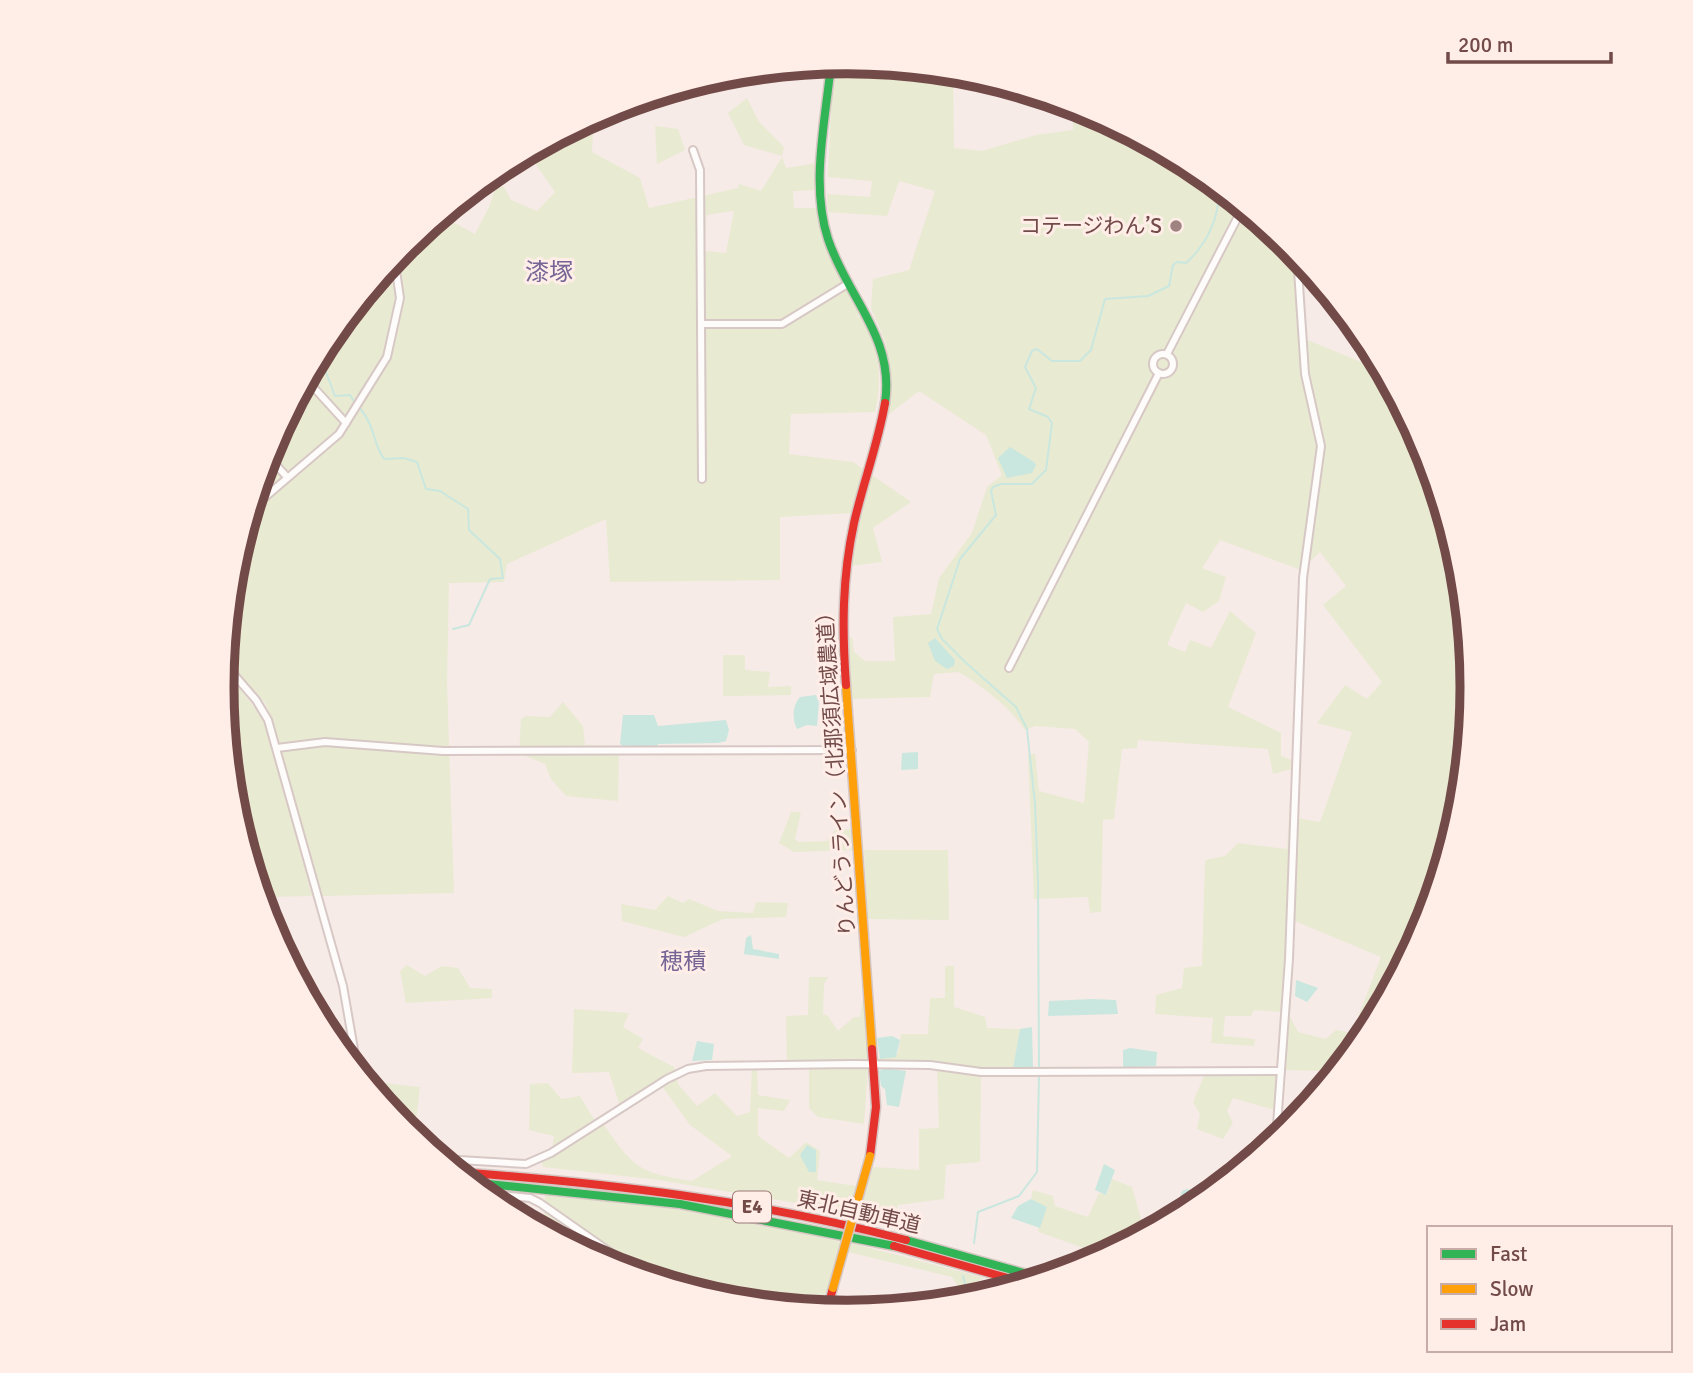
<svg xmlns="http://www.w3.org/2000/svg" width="1693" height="1373" font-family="Signika,'Noto Sans JP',sans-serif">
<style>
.green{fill:#e9ead2;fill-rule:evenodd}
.water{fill:#c9e7df}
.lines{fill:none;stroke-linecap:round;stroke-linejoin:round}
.stream{stroke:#c9e7df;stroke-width:2}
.street-casing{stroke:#d7c8c5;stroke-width:10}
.fast-casing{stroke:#d6c6c3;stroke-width:11}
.slow-casing{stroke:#d6c6c3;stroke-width:11}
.jam-casing{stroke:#d6c6c3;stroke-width:11}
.street{stroke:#fefcfb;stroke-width:6}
.fast{stroke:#30b455;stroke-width:8}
.slow{stroke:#ff9f0a;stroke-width:8}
.jam{stroke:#e5322d;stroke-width:8}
.slow-bridge-casing{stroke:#d6c6c3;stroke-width:11;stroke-linecap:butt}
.slow-bridge{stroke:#ff9f0a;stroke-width:8}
.poi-dot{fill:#a08280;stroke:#ffede7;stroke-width:2.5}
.labels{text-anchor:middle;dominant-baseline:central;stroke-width:6;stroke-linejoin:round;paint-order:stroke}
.shield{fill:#ffede7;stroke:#9c7b78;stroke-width:2}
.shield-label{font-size:19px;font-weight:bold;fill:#724a48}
.poi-label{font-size:21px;fill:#724a48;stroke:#ffede7;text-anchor:end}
.street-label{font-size:21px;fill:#724a48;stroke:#ffede7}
.neighbourhood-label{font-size:23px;fill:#756496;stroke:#ffede7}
.quarter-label{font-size:24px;fill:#756496;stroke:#ffede7}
.rim{fill:none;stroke:#724a48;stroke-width:9}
</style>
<rect width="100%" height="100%" fill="#f6ebe7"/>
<g class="green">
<path d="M847,61L953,72L954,148L982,151L1036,135L1073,130V105L1086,109C1162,149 1247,193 1302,261L1300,269L1305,339L1383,371L1424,448L1456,552L1449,561L1454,567L1448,578L1462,587C1465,620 1472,655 1472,688C1470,824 1423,965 1336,1071L1278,1070L1275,1110L1233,1098L1227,1111L1233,1123L1223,1139L1197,1129L1200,1114L1193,1102L1207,1069H1277L1282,1012L1254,1010L1251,1016H1225L1223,1036L1255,1039L1254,1046L1211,1043L1213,1018L1155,1014L1156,995L1182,988L1184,968L1202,966L1205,860L1225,856L1238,843L1287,849L1292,769L1273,774L1268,749L1138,740L1137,748L1122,749L1114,819L1103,820L1101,912L1090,913L1088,897L1034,899L1028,756L1035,753L1039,791L1084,803L1089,742L1075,729L1035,726L1025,730C1010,707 983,687 959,672L934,674L930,697L850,699L847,638L852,637L854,652L865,661H895L893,617L931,614L939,578L972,533L987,487L1002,475L986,435L919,391L888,415L891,376L885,341L871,308L873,279L909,270L935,191L899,181L887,216L828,212L827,194L870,197L872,181L828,177L833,63ZM1220,540L1301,570L1320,552L1346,586L1323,605L1382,682L1367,699L1345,685L1317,723L1352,732L1320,822L1296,818L1299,763L1281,756V733L1228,707L1256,633L1230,611L1211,648L1190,640L1185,652L1167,645L1186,603L1203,612L1219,601L1226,577L1202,568ZM1295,921L1381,957L1352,1033L1336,1030L1326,1039L1298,1032L1290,1017Z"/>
<path d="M747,98L759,122L784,147L782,156L744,145L728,113Z"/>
<path d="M594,116L592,152L640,178L649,208L738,188L739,184L761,191L782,157L786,168L818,163L816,190L793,191L794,208H817L829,255L861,314L853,320L862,315C879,347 883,377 875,412L791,414L789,454L853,462L911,502L873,528L882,562L849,566L853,513L780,517V580L610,582L606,519L507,564L504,582L449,583L447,683L454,893L322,896L272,719L265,703L224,656L233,564L269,447L327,339L405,244L440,215L475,234L489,207L496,186L504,187L511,200L537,211L555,192L527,152ZM734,211L726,253L705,251L706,215Z"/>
<path d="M655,126L678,129L685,150L657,164Z"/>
<path d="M723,655H745V670L770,672L768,687L791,686V695L723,696Z"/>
<path d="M223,667L266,722L312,896L269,897L273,934L233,808L221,686Z"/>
<path d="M563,702L583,726L585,745L619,746L618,801L566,796L551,779L545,764L519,753L521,719L526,716L550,717Z"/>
<path d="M791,812H801L795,839L799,842L827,841L835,830L852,829L854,850L794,852L779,843Z"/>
<path d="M864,850H948L949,920L868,919Z"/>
<path d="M668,896L683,903L689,899L718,911L753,913L756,902L788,903L786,917L723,919L684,937L622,921L621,904L655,910Z"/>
<path d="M275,938C292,954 310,982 312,1006Z"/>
<path d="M407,965L425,976L442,966L458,968L470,988L492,989V998L406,1003L400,971Z"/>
<path d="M945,966H954V1007L985,1017L987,1028L1020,1029L1013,1070L981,1069L980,1162L946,1165L944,1199L898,1205L893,1221L858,1213L873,1167L919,1170V1129L939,1128L937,1068L878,1067V1058L898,1054L901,1034H928L930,998H945Z"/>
<path d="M809,977H828L824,984L823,1014L828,1016L838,1031L854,1017H860L864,990L868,1069L864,1124L818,1117L809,1108V1068H787L786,1016L808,1015Z"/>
<path d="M574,1009L629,1013L623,1027L643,1039L638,1048L674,1067L678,1084L697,1106L715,1093L737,1116L750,1112L752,1068H757L758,1095L790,1100L784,1111L758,1108V1136L789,1158L806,1142L820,1151L817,1180L856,1186L849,1212L659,1180L543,1167L542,1161L552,1150L554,1136L529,1130L530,1084L548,1083L561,1099L580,1096L598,1126L604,1125C634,1168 639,1173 692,1181L732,1156L690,1125L659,1082L620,1106L609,1072L572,1073Z"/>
<path d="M365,1081L420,1087L414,1137Z"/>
<path d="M1112,1179L1132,1187L1141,1219L1163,1223L1103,1255L1039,1232L1038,1229L1046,1207L1031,1199L1033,1190L1053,1196L1055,1206L1088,1217L1099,1193L1107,1195Z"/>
<path d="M545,1195C645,1199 745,1221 842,1242L823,1309L724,1300L607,1264L544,1230Z"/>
<path d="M851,1243L985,1278L969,1285L975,1298L961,1301L959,1288L952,1277L848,1252Z"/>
</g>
<g class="water">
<path d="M1010,447L1034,462L1036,465L1032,473L1007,478L998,458Z"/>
<path d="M935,638L955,660L954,666L947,669L935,661L928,643Z"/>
<path d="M816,695L819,703L817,726L807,725L797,729C792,719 792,706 800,697Z"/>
<path d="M623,715H654L658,726L726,720L729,730L726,741L718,743L658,744L657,748L623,746L620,744Z"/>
<path d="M918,752V769L901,770L902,753Z"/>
<path d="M751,935L753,949L779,954V959L744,954L746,938Z"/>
<path d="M1296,980L1318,988L1307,1002L1295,996Z"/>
<path d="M1092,999L1116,1000L1118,1014L1048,1016L1049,1001Z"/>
<path d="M1032,1027L1033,1067L1013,1068L1020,1029Z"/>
<path d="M892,1036L900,1040L896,1057L880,1059L877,1038Z"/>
<path d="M697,1041L714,1044L712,1060L692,1061Z"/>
<path d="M1130,1048L1157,1052L1156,1066L1123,1068V1050Z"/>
<path d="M884,1068L906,1071L899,1107L887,1105L885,1089L881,1086L879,1071Z"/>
<path d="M807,1145L816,1150V1172H809L800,1155Z"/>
<path d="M1104,1164L1115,1170L1106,1195L1095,1190Z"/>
<path d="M1187,1189L1196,1192L1195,1205L1179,1212L1177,1206L1182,1191Z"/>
<path d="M1031,1199L1047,1207L1040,1228L1011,1218L1018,1206Z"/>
</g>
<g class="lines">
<g class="stream">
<path d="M313,365L325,370L335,396L350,395L355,403"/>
<path d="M359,407C376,427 372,442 384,459L404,458L417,462L426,489L440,491L468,509L469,530L500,559L503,578L490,579L469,625L453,629"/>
<path d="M1039,1070L1038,881L1035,804L1027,729L1016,707L965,662L942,639L937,629L960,559L996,515L991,491L993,487L1001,484H1032L1046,470L1052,423L1048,417L1029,409L1036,388L1025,367L1032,351L1037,349L1052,361H1080L1091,350L1105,299L1148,296L1169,286L1173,265L1177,262L1186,263C1208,243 1220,216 1219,187"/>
<path d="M974,1243L978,1212L1019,1196L1037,1172L1039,1076"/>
<path d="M963,1276L969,1299"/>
</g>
<defs>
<g id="street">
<path d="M693,150L700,170L702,479"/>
<path d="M702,324H782L849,283"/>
<circle cx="1163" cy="364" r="10"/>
<path d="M1167,354L1243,207"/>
<path d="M306,379L346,423"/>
<path d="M267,455L287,477"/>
<path d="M250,510L339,434L387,357L400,298L394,257"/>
<path d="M224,663L256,700L268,720L343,986L358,1072"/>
<path d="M1009,668L1159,373"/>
<path d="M277,748L325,742L443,751L852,750"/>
<path d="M1276,1139L1289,959L1303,578L1321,446L1305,374L1297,255"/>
<path d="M442,1159L526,1164L551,1153L667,1079L688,1069L706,1066L853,1064L930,1065L981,1072L1281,1071"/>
<path d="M483,1193L530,1198L540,1203L643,1275"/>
</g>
<g id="fast">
<path d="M831,63C826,119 810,184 828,239C847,297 895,337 885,403"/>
<path d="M469,1182L680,1204L894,1246"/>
<path d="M906,1240L1041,1278"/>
</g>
<path id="slow" d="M846,685L872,1049"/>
<g id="jam">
<path d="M846,685C842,629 842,578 854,523C863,483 878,444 885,403"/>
<path d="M870,1156L876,1107L872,1049"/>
<path d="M457,1172C608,1183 759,1201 906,1240"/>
<path d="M894,1246L1025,1283"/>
<path d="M827,1310L833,1288"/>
</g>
</defs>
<use href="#street" class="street-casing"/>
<use href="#fast" class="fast-casing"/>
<use href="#slow" class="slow-casing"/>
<use href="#jam" class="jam-casing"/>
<use href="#street" class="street"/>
<use href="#fast" class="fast"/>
<use href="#slow" class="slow"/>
<use href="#jam" class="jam"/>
<defs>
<path id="slow-bridge" d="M833,1288L870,1156"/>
</defs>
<use href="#slow-bridge" class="slow-bridge-casing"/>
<use href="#slow-bridge" class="slow-bridge"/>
</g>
<circle class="poi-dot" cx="1176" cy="226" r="7"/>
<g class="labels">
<rect class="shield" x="733" y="1191.5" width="38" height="31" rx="5"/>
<g class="shield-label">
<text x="752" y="1207">E4</text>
</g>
<g class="poi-label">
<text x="1162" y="226">コテージわん’S</text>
</g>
<g class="street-label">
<text transform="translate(836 769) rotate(-94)">りんどうライン（北那須広域農道）</text>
<text transform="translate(859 1212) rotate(13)">東北自動車道</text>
</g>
<g class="neighbourhood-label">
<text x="683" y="961">穂積</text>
</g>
<g class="quarter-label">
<text x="549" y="272">漆塚</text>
</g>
</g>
<path d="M0 0H1693V1373H0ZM234 687a613 613 0 1 1 1226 0a613 613 0 1 1-1226 0Z" fill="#ffede7" fill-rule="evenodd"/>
<path class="rim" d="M234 687a613 613 0 1 1 1226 0a613 613 0 1 1-1226 0Z"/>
<rect x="1427" y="1226" width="245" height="126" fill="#ffede7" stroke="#c7aca7" stroke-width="2"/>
<rect x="1441" y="1249" width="35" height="10" fill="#30b455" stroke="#c7aca7" stroke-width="2"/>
<text x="1490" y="1261" font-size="21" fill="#724a48">Fast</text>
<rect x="1441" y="1284" width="35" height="10" fill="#ff9f0a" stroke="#c7aca7" stroke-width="2"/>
<text x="1490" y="1296" font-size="21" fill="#724a48">Slow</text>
<rect x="1441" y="1319" width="35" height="10" fill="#e5322d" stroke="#c7aca7" stroke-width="2"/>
<text x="1490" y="1331" font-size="21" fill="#724a48">Jam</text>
<path d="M1448 52v10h163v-10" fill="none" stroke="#724a48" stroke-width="3.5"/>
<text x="1458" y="52" font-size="21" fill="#724a48" stroke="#ffede7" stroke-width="5" paint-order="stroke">200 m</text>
</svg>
